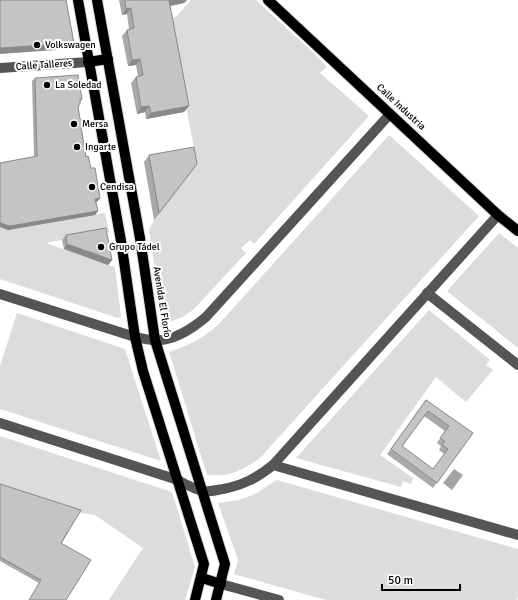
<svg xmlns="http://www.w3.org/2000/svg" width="518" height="600" font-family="Signika,sans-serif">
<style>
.green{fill:#dcdcdc}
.water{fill:#a3a3a3}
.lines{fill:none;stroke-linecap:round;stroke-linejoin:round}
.major-casing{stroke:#dbdbdb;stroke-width:12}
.minor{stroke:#555;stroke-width:10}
.major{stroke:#000;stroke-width:10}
.wall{fill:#a9a9a9;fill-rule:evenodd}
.shaded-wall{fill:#898989}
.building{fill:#c4c4c4;stroke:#898989;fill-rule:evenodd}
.poi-dot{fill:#000;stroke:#fff;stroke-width:1.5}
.labels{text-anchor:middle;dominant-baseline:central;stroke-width:4;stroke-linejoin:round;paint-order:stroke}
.poi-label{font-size:10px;fill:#000;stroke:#fff;text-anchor:start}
.street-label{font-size:10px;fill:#000;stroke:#fff}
</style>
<rect width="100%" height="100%" fill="#fff"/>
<g class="green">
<path d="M191,0H256L317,56L327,67L320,73L369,116L254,244L250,240L241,248L246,253L194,309C184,317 176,321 163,323L149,230L154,220L192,171L189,154L195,153L169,18L176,17Z"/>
<path d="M389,135L479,216L259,459C239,472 231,476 207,475L169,352C191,344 201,340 219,324Z"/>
<path d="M105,213L109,232L46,243L115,267L121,316L118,318L0,279V227L8,230Z"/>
<path d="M499,233L518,248V348L447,291Z"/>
<path d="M429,310L490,360L486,365L493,370L466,402L436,377L380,455L413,478L411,484L403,481L401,487L296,458Z"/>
<path d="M17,313L125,349L161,461L0,409V366Z"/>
<path d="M0,436L172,492L195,567L185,600H109L143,548L95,515L79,513L0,487Z"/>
<path d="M277,480L518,549V595L517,600H326L234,574L238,560L218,503L239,500L253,495Z"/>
</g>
<path class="water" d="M454,469L463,475L452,490L443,483Z"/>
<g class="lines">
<defs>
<g id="major">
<path d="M78,0L121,241L135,337L143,371L204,564L195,600"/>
<path d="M97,0L140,238L155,340L225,564L216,600"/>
<path d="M268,0L498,215L518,231"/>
<path d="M88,62L108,59"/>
<path d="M202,578L221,584"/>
</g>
</defs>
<use href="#major" class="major-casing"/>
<g class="minor">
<path d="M0,68L88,62"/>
<path d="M427,293L518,365"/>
<path d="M0,294L135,337C141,338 147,340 154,340C172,342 193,328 206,317L390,114"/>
<path d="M0,423L178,480C185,484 195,490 204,491C210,492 217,490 223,489C243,485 257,478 273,465L498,215"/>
<path d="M273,465L518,535"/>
<path d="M221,584L279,600"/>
</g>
<use href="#major" class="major"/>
</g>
<g class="wall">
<path d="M119,0H187L184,3L170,6L189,106L184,112L146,119L145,112L137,114L131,83L136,77L138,76L136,65L128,66L122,36L127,30L129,29L127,14L122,15Z"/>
<path d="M35,78L82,99L78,107L86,157L91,168L100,198L97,202H96L98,211L95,215L8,230L0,227V163L34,157L32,81Z"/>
<path d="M149,155L197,164L154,220L144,162Z"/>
<path d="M66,235L112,260L108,265L64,249L62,240Z"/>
<path d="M426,400L473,433L433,488L387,454ZM424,416L445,431L437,443L441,446L439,450L444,454L433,469L402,447Z"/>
<path d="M0,484L81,510L39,583L0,561Z"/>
</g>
<g class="shaded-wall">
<path d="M169,0H187L184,3L165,7Z"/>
<path d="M131,8L127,14L122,15L126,9Z"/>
<path d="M74,43L69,49L0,54V48Z"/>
<path d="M140,59L136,65L128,66L132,60Z"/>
<path d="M149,106L145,112L137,114L141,107Z"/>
<path d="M189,106L184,112L146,119L151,113Z"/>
<path d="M197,164L192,171L154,220L159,213Z"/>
<path d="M100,198L97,202H93L95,199Z"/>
<path d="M98,211L95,215L8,230L0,227V223Z"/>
<path d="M67,244L112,260L108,265L64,249Z"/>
</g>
<g class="building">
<path d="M0,0H66L74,43L0,48Z"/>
<path d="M125,0H171H169L189,106L151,113L149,106L141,107L136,77L143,75L140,59L132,60L127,30L134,28L131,8L126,9Z"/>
<path d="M78,75L82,99L80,100V104L78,107L80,119L84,121L81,127L86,157L88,156L91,168H95L100,198L95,199L98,211L10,226L0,223V163L37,156L35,78Z"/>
<path d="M194,147L197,164L159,213L149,155Z"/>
<path d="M106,228L112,260L67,244L66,235Z"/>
<path d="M426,400L473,433L437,483L391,449ZM428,411L449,426L440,438L445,441L442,445L448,449L433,469L402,446Z"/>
<path d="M0,484L81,510L61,543L91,560L66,600H29L41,580L0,557Z"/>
</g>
<g class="poi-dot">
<circle cx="37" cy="45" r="4"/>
<circle cx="47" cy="85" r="4"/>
<circle cx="74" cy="124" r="4"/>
<circle cx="77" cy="147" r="4"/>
<circle cx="92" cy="187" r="4"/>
<circle cx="101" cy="247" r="4"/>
</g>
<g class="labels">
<g class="poi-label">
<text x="45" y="45">Volkswagen</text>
<text x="55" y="85">La Soledad</text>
<text x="82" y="124">Mersa</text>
<text x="85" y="147">Ingarte</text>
<text x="100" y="187">Cendisa</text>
<text x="109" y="247">Grupo Tádel</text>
</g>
<g class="street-label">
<text transform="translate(44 65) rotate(-4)">Calle Talleres</text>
<text transform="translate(401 107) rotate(43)">Calle Industria</text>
<text transform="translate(162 302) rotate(81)">Avenida El Florío</text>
</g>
</g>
<path d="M382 584v6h78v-6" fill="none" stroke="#000000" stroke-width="2"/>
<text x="388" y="584" font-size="12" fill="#000000" stroke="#ffffff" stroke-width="3" paint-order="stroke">50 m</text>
</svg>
